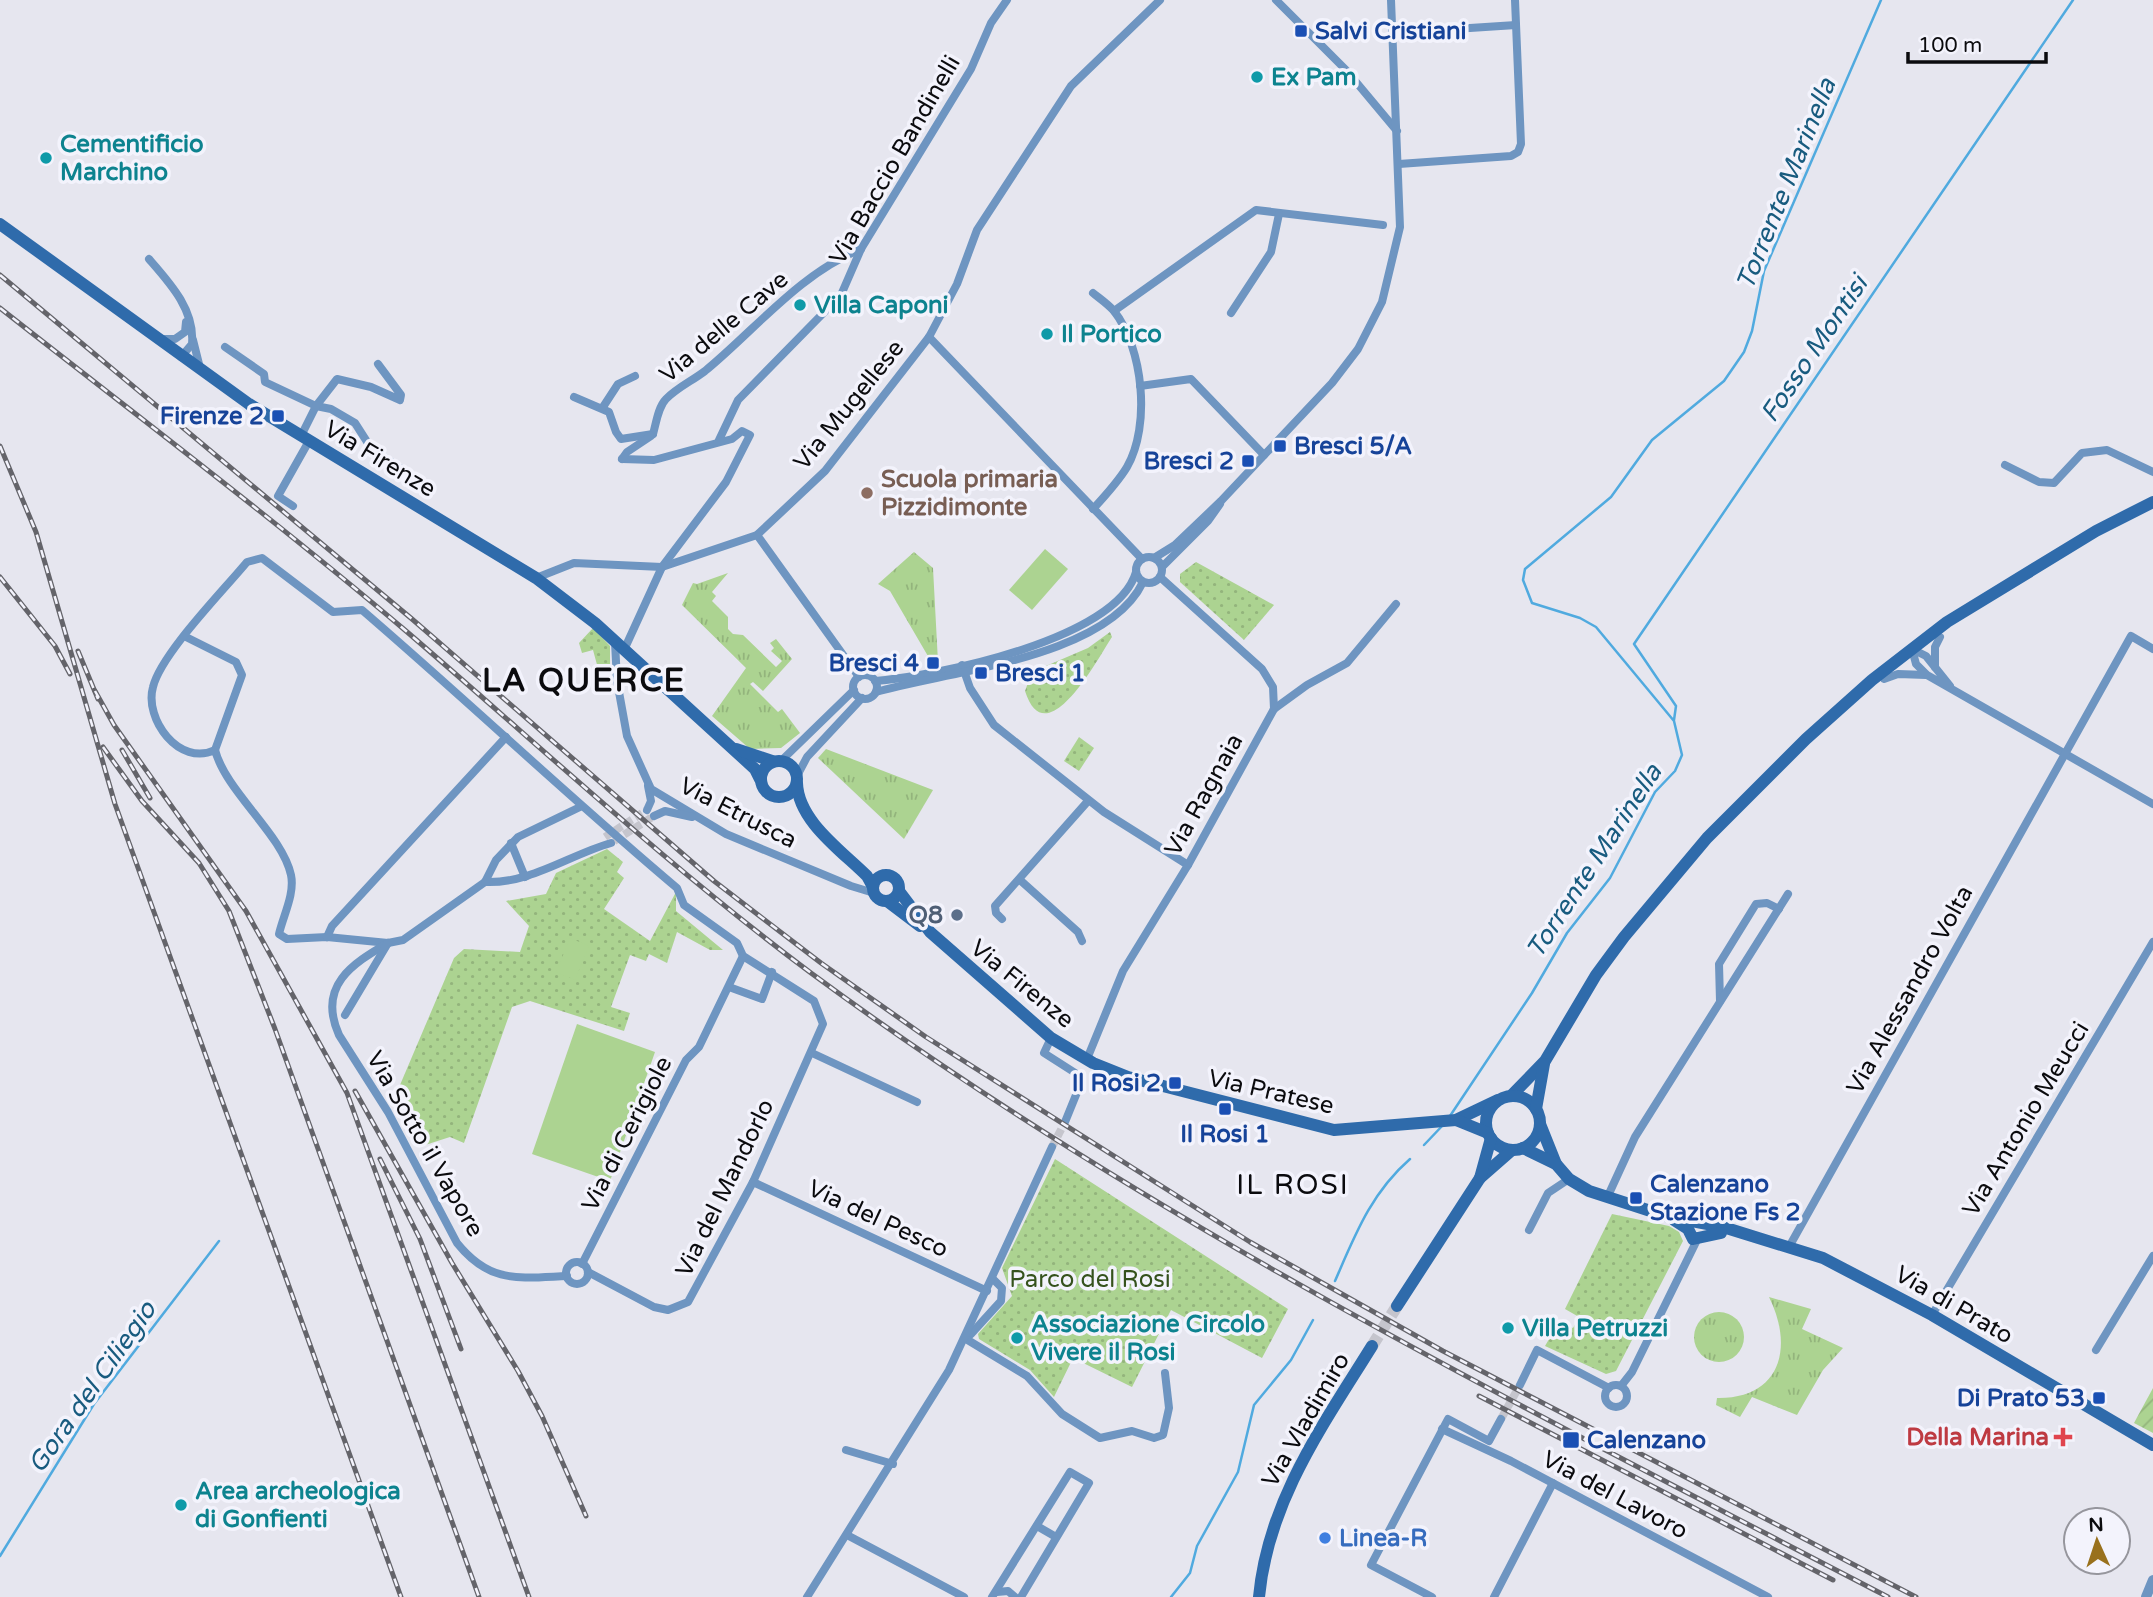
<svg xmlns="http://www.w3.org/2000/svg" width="2153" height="1597" font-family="'Varela Round',sans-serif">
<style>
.grass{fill:url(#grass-tufts)}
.park{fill:url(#park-dots)}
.garden{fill:url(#garden-furrows)}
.pitch{fill:#acd391}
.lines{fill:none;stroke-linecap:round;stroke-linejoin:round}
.stream{stroke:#50aadf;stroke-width:2.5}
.minor-tunnel{stroke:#c5c5cd;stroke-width:8;stroke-dasharray:8 4;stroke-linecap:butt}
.secondary-tunnel{stroke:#c5c5cd;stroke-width:12;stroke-dasharray:12 6;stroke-linecap:butt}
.minor{stroke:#6e95c1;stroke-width:8}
.tertiary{stroke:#6e95c1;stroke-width:10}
.secondary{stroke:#2f6bab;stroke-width:12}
.rail-casing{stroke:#64646a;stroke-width:5}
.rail{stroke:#f3f3fc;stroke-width:2.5;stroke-dasharray:8;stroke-linecap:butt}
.transit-dot{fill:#1a4fb4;stroke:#f3f3fc;stroke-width:2.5}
.culture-dot{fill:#0f9aa8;stroke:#f3f3fc;stroke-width:2.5}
.education-dot{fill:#8d6e63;stroke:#f3f3fc;stroke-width:2.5}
.service-dot{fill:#5c6f8a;stroke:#f3f3fc;stroke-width:2.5}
.health-dot{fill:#e0444e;stroke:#f3f3fc;stroke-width:2.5}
.shop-dot{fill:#3f7fe0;stroke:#f3f3fc;stroke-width:2.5}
.labels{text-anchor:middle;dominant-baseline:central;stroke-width:7;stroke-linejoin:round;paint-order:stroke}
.transit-label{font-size:24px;font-weight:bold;fill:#164399;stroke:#f3f3fc;text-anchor:start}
.culture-label{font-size:24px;font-weight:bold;fill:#0d838f;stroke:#f3f3fc;text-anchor:start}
.street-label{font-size:24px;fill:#0b0b0e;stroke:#f3f3fc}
.education-label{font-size:24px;font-weight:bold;fill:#785e54;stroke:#f3f3fc;text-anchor:start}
.service-label{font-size:24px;font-weight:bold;fill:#4e5e75;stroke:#f3f3fc;text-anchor:end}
.park-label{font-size:24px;fill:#35521c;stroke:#f3f3fc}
.health-label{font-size:24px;font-weight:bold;fill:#be3a42;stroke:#f3f3fc;text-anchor:end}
.shop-label{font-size:24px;font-weight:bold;fill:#366cbe;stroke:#f3f3fc;text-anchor:start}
.water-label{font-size:26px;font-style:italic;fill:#185b7f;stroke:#f3f3fc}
.quarter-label{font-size:28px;letter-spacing:2px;fill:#0b0b0e;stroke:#f3f3fc}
.district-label{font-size:32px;font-weight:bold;letter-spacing:2px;fill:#0b0b0e;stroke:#f3f3fc}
</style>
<defs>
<pattern id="grass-tufts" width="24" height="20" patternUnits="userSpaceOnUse" patternTransform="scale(1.75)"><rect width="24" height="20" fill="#acd391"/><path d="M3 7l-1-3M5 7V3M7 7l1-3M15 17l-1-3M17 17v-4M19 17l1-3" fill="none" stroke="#93b47c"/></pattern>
<pattern id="park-dots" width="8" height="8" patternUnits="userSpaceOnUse" patternTransform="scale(1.75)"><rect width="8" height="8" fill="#acd391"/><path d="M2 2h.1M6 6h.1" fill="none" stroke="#93b47c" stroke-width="1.8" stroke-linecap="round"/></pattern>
<pattern id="garden-furrows" width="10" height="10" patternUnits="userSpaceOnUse" patternTransform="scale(1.75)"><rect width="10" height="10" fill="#acd391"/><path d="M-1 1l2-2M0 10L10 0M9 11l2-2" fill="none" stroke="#93b47c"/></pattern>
</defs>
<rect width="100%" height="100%" fill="#e6e6ef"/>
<g class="grass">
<path d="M914,552L933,568L938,662L932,663L890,591L878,584Z"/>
<path d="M728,573L712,592L716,596L712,601L728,617V629L733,634L743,635L776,667L782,661L771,651L774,648L770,643L776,639L792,659L763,691L753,682L750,684L778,712L782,709L800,733L781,748L750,749L712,716L746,668L682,605L693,583L697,584Z"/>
<path d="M826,749L933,790L904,839L818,758Z"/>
<path d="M1769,1297L1811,1309L1802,1329L1843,1348L1823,1370L1797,1415L1752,1397L1740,1417L1716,1405L1717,1398C1781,1399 1794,1347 1769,1297Z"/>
<circle cx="1719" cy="1337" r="25"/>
</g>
<g class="park">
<path d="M1196,562L1274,605L1244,640L1180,582V574Z"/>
<path d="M593,628L610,646V672H599L593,650L582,653L579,643Z"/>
<path d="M1110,632L1112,637C1098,658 1046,757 1025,691L1032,672L1088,648Z"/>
<path d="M1079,737L1094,748L1079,771L1064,761Z"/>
<path d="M607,849L623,862L617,872L624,878L604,909L650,941L676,892V911L723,950H710L677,932L667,963L649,954L646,961L630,955L611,1007L630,1013L624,1031L530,1001L512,1007L464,1143L450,1137L425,1145L397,1092L454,958L464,949L520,952L529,926L506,901L546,894L556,873Z"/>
<path d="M1055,1159L1288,1309L1262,1358L1171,1310L1132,1387L1073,1358L1054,1397L1030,1370L979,1339L978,1334L1012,1296L1002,1268Z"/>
<path d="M1612,1214L1669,1226L1679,1232L1683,1241L1616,1371L1606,1374L1545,1346L1559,1322L1573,1328L1579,1317L1565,1309Z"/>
</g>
<path class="garden" d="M2153,1388V1433L2134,1423Z"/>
<g class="pitch">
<path d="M1045,549L1068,569L1032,610L1009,590Z"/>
<path d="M570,938L589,946L575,980L556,972Z"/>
<path d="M577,1024L655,1052L610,1181L532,1154Z"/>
</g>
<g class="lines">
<g class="stream">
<path d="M1674,720L1676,706L1634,644L2073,0"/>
<path d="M1450,1116L1532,993L1567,933L1610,878L1655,792L1675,771L1682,755L1674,721L1596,627L1580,618L1532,603L1523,580L1525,569L1611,497L1652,440L1724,381L1744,352L1752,331L1764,271L1881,0"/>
<path d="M1424,1145L1444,1124"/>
<path d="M1335,1281C1355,1235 1371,1193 1410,1159"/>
<path d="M0,1556L94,1404L219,1241"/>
<path d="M1171,1597L1190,1573L1197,1546L1238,1472L1254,1405L1291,1360L1313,1320"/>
</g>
<g class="minor-tunnel">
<path d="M605,837L647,810"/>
<path d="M614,841L654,816"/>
<path d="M1052,1147L1065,1122"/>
<path d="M1501,1419L1520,1385"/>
</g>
<path class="secondary-tunnel" d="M1372,1346L1397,1306"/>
<g class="minor">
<path d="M1276,0L1346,70L1397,131"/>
<path d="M1393,33L1516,25"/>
<path d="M1399,164L1511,156L1518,152L1521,144L1515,0"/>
<path d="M149,259C170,283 195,310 192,344L181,357"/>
<path d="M1093,293C1099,298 1108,304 1114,311C1143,348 1151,425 1127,467C1118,482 1105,496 1093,509"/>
<path d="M1114,311L1256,210L1383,225"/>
<path d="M1231,313L1271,252L1279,214"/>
<path d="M929,337L1142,559"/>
<path d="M162,339H175L185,332L186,322"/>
<path d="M193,340L200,368"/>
<path d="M225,347L264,374L265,382L316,406L331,409L355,423L371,448L403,470"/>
<path d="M1140,386L1191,379L1264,455"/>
<path d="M574,397L609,412L616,432L621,439L653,434"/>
<path d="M603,407L618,384L635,376"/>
<path d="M653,434C656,424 658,407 666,399C678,387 692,381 705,371C754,331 800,273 861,249"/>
<path d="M301,436L316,406L337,379L371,387L400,400L401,395L378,364"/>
<path d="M719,440L738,400L841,295L861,249L971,69L991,23L1007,0"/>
<path d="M622,459L654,460L732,439L742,431L750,435L726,482L662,567L624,650"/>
<path d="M622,459L627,452L651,436"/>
<path d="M2005,465L2039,482L2054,483L2082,453L2107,450L2153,472"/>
<path d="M293,506L278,496L309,441"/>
<path d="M757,535L859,677"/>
<circle cx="1149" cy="570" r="13"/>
<path d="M1154,558L1175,545L1221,501L1332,383L1358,349L1382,302L1400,227L1391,0"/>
<path d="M1162,567L1208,521L1220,504"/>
<path d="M536,578L574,563L662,567L757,535L825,471L929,337L957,284L977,230L1071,86L1160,0"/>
<path d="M186,637L236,662L242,675L215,750"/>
<path d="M615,642L617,681L627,736L651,789L726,834L851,886L874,893"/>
<path d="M962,665L970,688L994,725L1104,812L1188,865"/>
<path d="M1935,667V647L1940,637"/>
<circle cx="865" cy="687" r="12"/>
<path d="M1884,679L1898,674L1926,675"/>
<path d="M875,681C938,676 1117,639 1136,572"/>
<path d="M1950,686L1926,656L1912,649L1916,664L1927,675L2153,804"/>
<path d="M876,692C948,671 1107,658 1143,582"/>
<path d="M1274,709L1307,685L1347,663L1396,604"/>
<path d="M782,760L854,690"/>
<path d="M797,776L807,757L862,698"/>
<path d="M580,807L518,837L496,860L485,882L403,940L388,943L327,937L287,939L279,934C283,916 295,894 291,875C282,834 226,792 215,750C179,767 144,719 153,687C161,654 223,591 247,562L262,558L333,612L362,610C469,702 570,798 677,888L684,905L737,943L743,956L814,1001L823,1024L753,1182L688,1302L668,1310L654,1307L588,1272"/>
<path d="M647,810L651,801L648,786"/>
<path d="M654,816L665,811L692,817"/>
<path d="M511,843L525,877"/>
<path d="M1020,880L1078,932L1082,941"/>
<path d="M485,882C530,884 569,855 611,843"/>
<path d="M1002,919L996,913L995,906L1088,801"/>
<path d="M327,937L332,926L506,737"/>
<path d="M388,943C352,964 317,986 339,1035L388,1112L457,1243C490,1284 518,1278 567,1276"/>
<path d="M729,987L762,999L772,972"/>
<path d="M1720,1001L1719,964L1756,904L1767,903L1779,909"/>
<path d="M345,1015L388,943"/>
<path d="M1051,1038L1044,1053L1080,1076L1078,1090L1065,1122"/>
<path d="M812,1053L917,1102"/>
<path d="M1087,1059L1123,971L1188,865L1274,709L1273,687L1262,669L1160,577"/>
<path d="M753,1182L987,1291"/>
<path d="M1607,1198L1635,1137L1788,894"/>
<path d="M1529,1230L1548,1193L1569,1179"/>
<path d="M1789,1247L2131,636L2153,649"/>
<circle cx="577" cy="1273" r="11"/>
<path d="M582,1264L686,1060L699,1047L743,956"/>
<path d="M1932,1315L2153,942"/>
<path d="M971,1334L1001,1301L1002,1288L993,1279"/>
<path d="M966,1339L1027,1376L1062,1414L1100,1438L1132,1431L1154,1438L1163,1435L1169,1408L1165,1373"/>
<path d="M2096,1350L2153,1256"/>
<path d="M1520,1385L1537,1350L1609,1388"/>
<circle cx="1616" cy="1396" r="11"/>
<path d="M1621,1386L1632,1372L1697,1240"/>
<path d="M1442,1429L1511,1461L1768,1597"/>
<path d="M846,1450L893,1464"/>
<path d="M1037,1526L1056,1537"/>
<path d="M847,1535L964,1597"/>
<path d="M997,1592L1008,1591L1015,1597"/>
<path d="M807,1597L949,1370L1052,1147"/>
<path d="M992,1597L1070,1472L1089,1483L1021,1597"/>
<path d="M1432,1597L1371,1565L1448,1419L1489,1441L1501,1419"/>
<path d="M1494,1597L1553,1483"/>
</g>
<path class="tertiary" d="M2146,1597L2153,1580"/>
<g class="secondary">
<path d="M0,224L249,404L536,578L595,623L755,769L760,779"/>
<path d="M736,749L772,761"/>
<circle cx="779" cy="779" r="18"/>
<path d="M797,783C798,821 842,851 867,876L873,887"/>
<circle cx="886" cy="888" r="13"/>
<path d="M899,891L930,932L1051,1038L1093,1063L1128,1077L1334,1130L1456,1120L1498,1100"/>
<path d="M887,901L920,926"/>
<path d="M1511,1096L1545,1061L1596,975L1624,937L1707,838L1806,739L1872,680L1947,622L2096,531L2153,502"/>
<circle cx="1513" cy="1123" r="27"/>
<path d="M1536,1109L1544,1064"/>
<path d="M1456,1120L1488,1133"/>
<path d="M1540,1124L1556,1164"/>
<path d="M1523,1148L1556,1164L1569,1179L1589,1191L1666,1216L1723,1227L1823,1258L1932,1315L2153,1445"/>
<path d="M1480,1178L1512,1150"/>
<path d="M1674,1220L1688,1229L1693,1239L1721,1233"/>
<path d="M1397,1306L1480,1178L1491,1138"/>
<path d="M1259,1597C1268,1501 1323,1425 1372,1346"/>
</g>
<defs>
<g id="rail">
<path d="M0,275L412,619L714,881L821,963L926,1037L1250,1242L1443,1351L1916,1597"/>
<path d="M0,308C136,415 274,519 406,631C540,746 669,867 811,973C1146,1220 1520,1405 1888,1597"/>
<path d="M0,446L36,532L115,804L401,1597"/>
<path d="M0,577L55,646L70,674"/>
<path d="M78,651L98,699"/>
<path d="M95,691L114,725L246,911L347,1093L529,1597"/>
<path d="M103,747L142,801L199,863L229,911L275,1029L479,1597"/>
<path d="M122,750L150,798"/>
<path d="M355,1091L452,1263L518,1371L542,1416L586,1516"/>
<path d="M380,1159L420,1239L461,1349"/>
<path d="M1479,1396L1833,1580"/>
</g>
</defs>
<use href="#rail" class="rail-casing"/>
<use href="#rail" class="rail"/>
</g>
<g class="transit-dot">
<rect x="1294" y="24" width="14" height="14" rx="3.5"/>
<rect x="271" y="409" width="14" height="14" rx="3.5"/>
<rect x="1273" y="439" width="14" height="14" rx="3.5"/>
<rect x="1241" y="454" width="14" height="14" rx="3.5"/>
<rect x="926" y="656" width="14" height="14" rx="3.5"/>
<rect x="974" y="666" width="14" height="14" rx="3.5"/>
<rect x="1168" y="1076" width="14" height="14" rx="3.5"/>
<rect x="1218" y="1102" width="14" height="14" rx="3.5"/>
<rect x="1629" y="1191" width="14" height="14" rx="3.5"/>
<rect x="2092" y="1391" width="14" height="14" rx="3.5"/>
<rect x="1562" y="1431" width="18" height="18" rx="3.5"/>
</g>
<g class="culture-dot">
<circle cx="1257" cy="77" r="7"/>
<circle cx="46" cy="158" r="7"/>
<circle cx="800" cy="305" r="7"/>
<circle cx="1047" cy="334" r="7"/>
<circle cx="1508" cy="1328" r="7"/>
<circle cx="1017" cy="1338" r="7"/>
<circle cx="181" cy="1505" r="7"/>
</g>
<circle class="education-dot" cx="867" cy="493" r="7"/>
<circle class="service-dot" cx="957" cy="915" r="7"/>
<path class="health-dot" d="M2059.5 1426.5h7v7h7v7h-7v7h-7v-7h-7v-7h7z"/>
<circle class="shop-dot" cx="1325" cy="1538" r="7"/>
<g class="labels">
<g class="transit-label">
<text x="1315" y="31">Salvi Cristiani</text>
<text x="264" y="416" text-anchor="end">Firenze 2</text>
<text x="1294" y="446">Bresci 5/A</text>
<text x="1234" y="461" text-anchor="end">Bresci 2</text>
<text x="919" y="663" text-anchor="end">Bresci 4</text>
<text x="995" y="673">Bresci 1</text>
<text x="1161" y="1083" text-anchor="end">Il Rosi 2</text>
<text x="1225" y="1134" text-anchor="middle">Il Rosi 1</text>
<text x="1650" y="1184">Calenzano<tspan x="1650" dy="28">Stazione Fs 2</tspan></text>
<text x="2085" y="1398" text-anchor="end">Di Prato 53</text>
<text x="1587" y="1440">Calenzano</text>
</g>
<g class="culture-label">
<text x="1271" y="77">Ex Pam</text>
<text x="60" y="144">Cementificio<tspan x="60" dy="28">Marchino</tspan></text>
<text x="814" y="305">Villa Caponi</text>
<text x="1061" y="334">Il Portico</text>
<text x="1031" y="1324">Associazione Circolo<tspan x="1031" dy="28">Vivere il Rosi</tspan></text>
<text x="1522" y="1328">Villa Petruzzi</text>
<text x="195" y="1491">Area archeologica<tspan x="195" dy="28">di Gonfienti</tspan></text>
</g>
<g class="street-label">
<text transform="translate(895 160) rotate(-60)">Via Baccio Bandinelli</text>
<text transform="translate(724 327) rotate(-40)">Via delle Cave</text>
<text transform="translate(849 405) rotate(-51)">Via Mugellese</text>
<text transform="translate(380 459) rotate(31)">Via Firenze</text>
<text transform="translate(1204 795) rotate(-61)">Via Ragnaia</text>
<text transform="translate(738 813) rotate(27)">Via Etrusca</text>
<text transform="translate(1022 984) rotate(39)">Via Firenze</text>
<text transform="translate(1910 990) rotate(-61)">Via Alessandro Volta</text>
<text transform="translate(1271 1092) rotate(13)">Via Pratese</text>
<text transform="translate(2026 1119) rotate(-59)">Via Antonio Meucci</text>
<text transform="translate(627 1134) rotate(-63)">Via di Cerigiole</text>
<text transform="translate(425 1144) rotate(60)">Via Sotto il Vapore</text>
<text transform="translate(725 1188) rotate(-64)">Via del Mandorlo</text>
<text transform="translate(878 1219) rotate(25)">Via del Pesco</text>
<text transform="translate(1954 1305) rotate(30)">Via di Prato</text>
<text transform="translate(1306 1420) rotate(-60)">Via Vladimiro</text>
<text transform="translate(1615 1495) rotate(28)">Via del Lavoro</text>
</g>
<g class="education-label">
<text x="881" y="479">Scuola primaria<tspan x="881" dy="28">Pizzidimonte</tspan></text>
</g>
<g class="service-label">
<text x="943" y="915">Q8</text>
</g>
<g class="park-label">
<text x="1090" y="1279">Parco del Rosi</text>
</g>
<g class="health-label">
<text x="2049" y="1437">Della Marina</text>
</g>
<g class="shop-label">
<text x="1339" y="1538">Linea-R</text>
</g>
<g class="water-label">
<text transform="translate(1786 184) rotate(-68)">Torrente Marinella</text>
<text transform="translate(1814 349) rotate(-56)">Fosso Montisi</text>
<text transform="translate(1594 861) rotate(-57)">Torrente Marinella</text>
<text transform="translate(92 1387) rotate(-55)">Gora del Ciliegio</text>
</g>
<g class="quarter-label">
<text x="1293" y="1185">IL ROSI</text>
</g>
<g class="district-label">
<text x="584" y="681">LA QUERCE</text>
</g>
</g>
<g transform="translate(2097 1541) rotate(357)"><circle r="33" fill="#f3f3fc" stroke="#96969d" stroke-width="2"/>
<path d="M0-5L12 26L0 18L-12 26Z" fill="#99711d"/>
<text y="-10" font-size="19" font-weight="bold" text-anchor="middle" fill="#0b0b0e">N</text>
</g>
<path d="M1908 52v10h138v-10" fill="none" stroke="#0b0b0e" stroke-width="3.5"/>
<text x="1918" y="52" font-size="21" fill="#0b0b0e" stroke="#f3f3fc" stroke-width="5" paint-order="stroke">100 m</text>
</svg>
